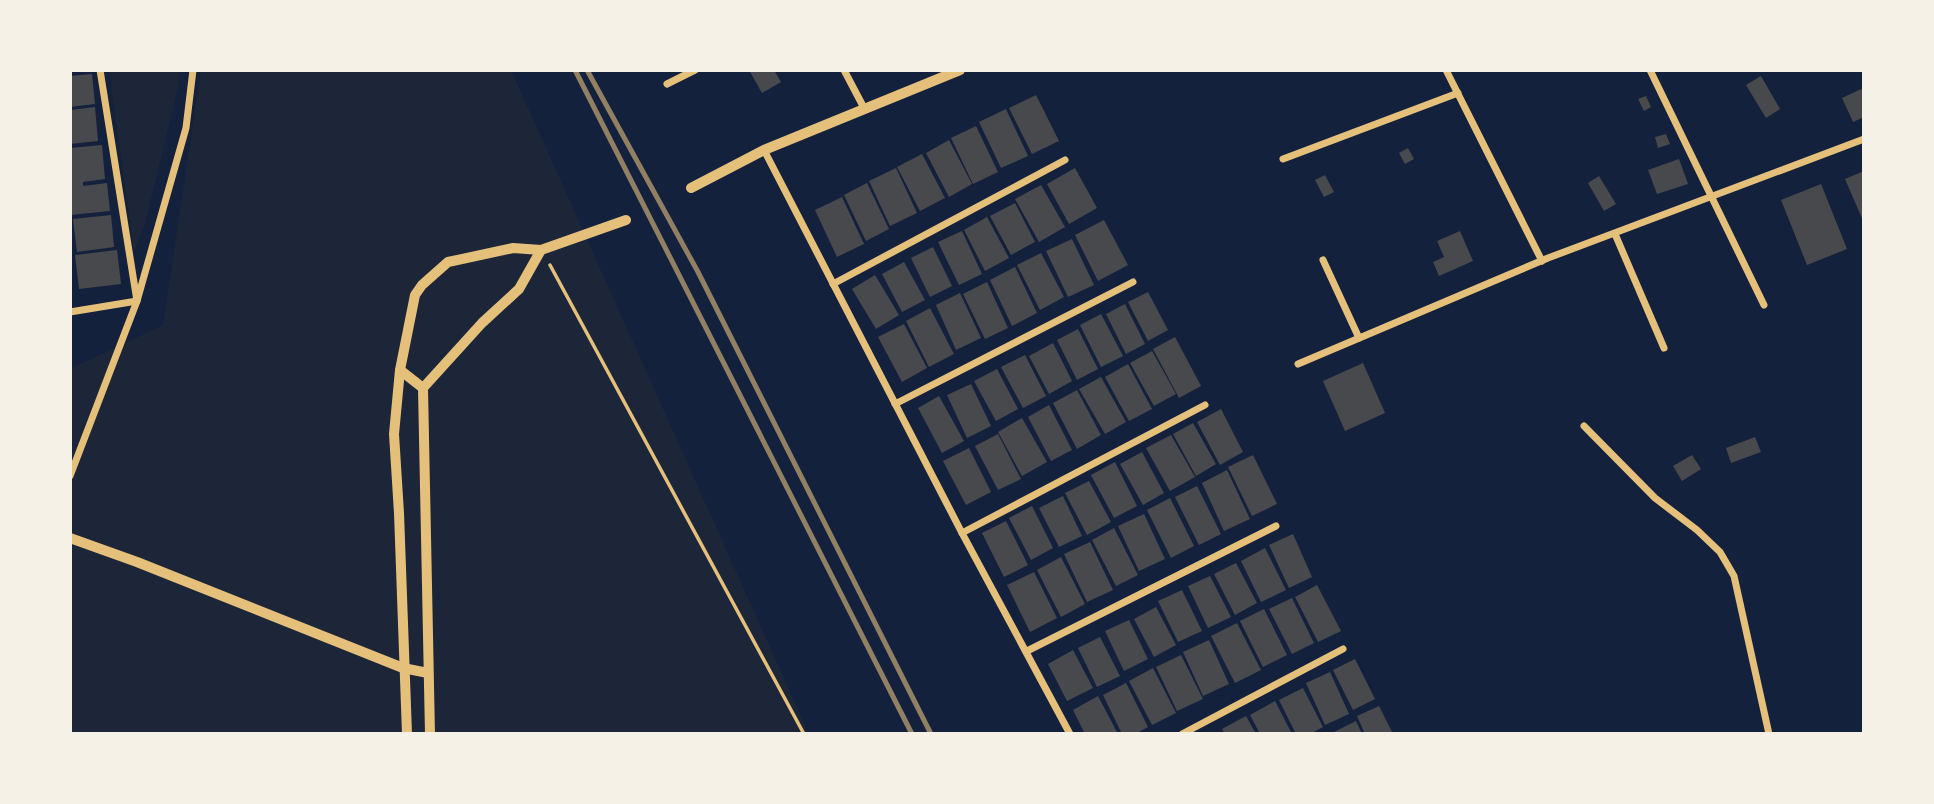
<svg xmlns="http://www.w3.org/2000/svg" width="1934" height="804" font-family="'IBM Plex Sans',sans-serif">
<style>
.green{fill:#1d2539}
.building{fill:#48494c}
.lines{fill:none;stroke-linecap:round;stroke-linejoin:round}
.path{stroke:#e5c07b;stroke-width:3.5}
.minor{stroke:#e5c07b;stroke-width:7}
.tertiary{stroke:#e5c07b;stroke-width:10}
.rail{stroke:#918062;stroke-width:5}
</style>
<rect width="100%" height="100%" fill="#14213d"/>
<g class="green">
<path d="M109,70H179V83L145,224L134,251Z"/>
<path d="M201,70H511L809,734H70V369L163,325Z"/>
</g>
<g class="building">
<path d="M749,70H774L781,82L762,93Z"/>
<path d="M92,74L95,104L70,107V76Z"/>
<path d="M1761,76L1780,109L1766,118L1746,85Z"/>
<path d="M1861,89L1864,94V117L1853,122L1842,98Z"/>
<path d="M1036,95L1059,141L1032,154L1009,108Z"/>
<path d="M1646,96L1651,107L1644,111L1638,99Z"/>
<path d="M95,107L98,141L70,144V110Z"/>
<path d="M1006,109L1028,156L1001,168L979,122Z"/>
<path d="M976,126L998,172L973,184L951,138Z"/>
<path d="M1666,134L1670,144L1658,148L1655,137Z"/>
<path d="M949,140L972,184L949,197L926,153Z"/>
<path d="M102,145L105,179L83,182V186L107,183L110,211L70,215V148Z"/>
<path d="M1408,148L1414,159L1405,164L1399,153Z"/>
<path d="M922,154L945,198L920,211L897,167Z"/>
<path d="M1679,159L1688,184L1657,194L1648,170Z"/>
<path d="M896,168L917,213L890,226L869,181Z"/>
<path d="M1075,168L1097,208L1069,224L1047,184Z"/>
<path d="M1864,171V223L1845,179Z"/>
<path d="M1325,175L1334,192L1324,197L1315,180Z"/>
<path d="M1599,176L1616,204L1604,211L1588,183Z"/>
<path d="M867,183L889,229L866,241L844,195Z"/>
<path d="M1821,184L1847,249L1807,265L1781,200Z"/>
<path d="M1041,185L1065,227L1039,242L1015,199Z"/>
<path d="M842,197L864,244L837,257L815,210Z"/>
<path d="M1015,203L1035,242L1011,255L990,216Z"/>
<path d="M111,215L114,247L77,252L73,219Z"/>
<path d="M987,217L1009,258L985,271L964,230Z"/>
<path d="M1104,220L1128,265L1098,281L1075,235Z"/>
<path d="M962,231L982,274L959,285L938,242Z"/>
<path d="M1460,231L1473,261L1439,276L1433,262L1444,257L1437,241Z"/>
<path d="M1072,239L1094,285L1068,297L1046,251Z"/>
<path d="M933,247L952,286L930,297L911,258Z"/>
<path d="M117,250L121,284L79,289L75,255Z"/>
<path d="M1041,253L1064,297L1040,310L1017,265Z"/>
<path d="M904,262L925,300L902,312L882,274Z"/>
<path d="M1015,267L1037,313L1012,326L990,280Z"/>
<path d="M875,275L899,315L876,329L852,289Z"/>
<path d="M987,282L1008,328L985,339L963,294Z"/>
<path d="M1148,292L1168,330L1148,341L1128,302Z"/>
<path d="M960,293L981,338L956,350L936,305Z"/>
<path d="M1125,304L1145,344L1126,354L1106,314Z"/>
<path d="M930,308L954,354L929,367L906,321Z"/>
<path d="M1101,314L1123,356L1101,367L1080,325Z"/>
<path d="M904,324L927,368L902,382L878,337Z"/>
<path d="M1078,329L1098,369L1077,380L1057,340Z"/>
<path d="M1175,337L1201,386L1179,398L1153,349Z"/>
<path d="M1053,343L1072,381L1049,394L1029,356Z"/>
<path d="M1152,351L1176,394L1154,406L1130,363Z"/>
<path d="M1025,355L1046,396L1023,408L1001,367Z"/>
<path d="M1363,363L1385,413L1345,431L1323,381Z"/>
<path d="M1128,364L1152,409L1129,421L1105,377Z"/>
<path d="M997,369L1018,409L996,421L974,381Z"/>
<path d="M1101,377L1126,422L1105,434L1079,389Z"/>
<path d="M971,384L991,426L967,438L947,395Z"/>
<path d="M1077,390L1101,435L1077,449L1053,403Z"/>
<path d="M939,396L964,441L942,453L918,408Z"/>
<path d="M1049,405L1072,450L1051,461L1028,417Z"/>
<path d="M1221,409L1243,452L1220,465L1197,422Z"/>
<path d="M1022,418L1047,462L1022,476L998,432Z"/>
<path d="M1193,423L1216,464L1196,476L1173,434Z"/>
<path d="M998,434L1021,479L998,490L975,446Z"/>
<path d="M1171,435L1195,477L1170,491L1146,448Z"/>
<path d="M1755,437L1761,452L1731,463L1726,448Z"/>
<path d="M969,448L991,492L966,505L943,461Z"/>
<path d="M1142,452L1164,493L1143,505L1120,464Z"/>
<path d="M1253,455L1277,504L1252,516L1228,467Z"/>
<path d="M1692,455L1701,469L1682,481L1673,466Z"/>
<path d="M1115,462L1137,506L1114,518L1091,475Z"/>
<path d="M1227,470L1250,519L1224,531L1202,483Z"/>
<path d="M1089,481L1111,522L1087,535L1065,493Z"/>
<path d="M1197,486L1221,534L1199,545L1175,497Z"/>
<path d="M1063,496L1082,536L1059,547L1039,508Z"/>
<path d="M1170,498L1194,546L1171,558L1147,510Z"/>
<path d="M1032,506L1053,548L1031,560L1009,518Z"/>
<path d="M1144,514L1165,559L1139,571L1118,526Z"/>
<path d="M1006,521L1028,565L1004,577L982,533Z"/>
<path d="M1114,528L1138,575L1116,586L1092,540Z"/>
<path d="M1293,534L1312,577L1289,588L1269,545Z"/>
<path d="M1090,542L1113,590L1087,602L1064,554Z"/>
<path d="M1265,548L1286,590L1261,602L1241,561Z"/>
<path d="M1061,557L1085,604L1061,617L1037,570Z"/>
<path d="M1236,563L1257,603L1235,615L1214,574Z"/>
<path d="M1034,572L1057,618L1030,632L1007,585Z"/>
<path d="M1210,576L1231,617L1208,628L1188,586Z"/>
<path d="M1317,585L1341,631L1318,642L1295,597Z"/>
<path d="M1182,590L1202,631L1178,642L1158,601Z"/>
<path d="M1292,598L1314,643L1292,654L1269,609Z"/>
<path d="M1156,607L1176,645L1154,657L1134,619Z"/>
<path d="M1264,609L1287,655L1263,667L1240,621Z"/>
<path d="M1129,620L1148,659L1124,671L1105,631Z"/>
<path d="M1237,623L1261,670L1235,683L1211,636Z"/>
<path d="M1100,637L1120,676L1097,687L1078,648Z"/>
<path d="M1209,640L1229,684L1203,696L1183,652Z"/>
<path d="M1073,650L1093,688L1067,701L1048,664Z"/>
<path d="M1181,655L1203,699L1177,711L1156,667Z"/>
<path d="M1355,659L1375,699L1353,710L1333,670Z"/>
<path d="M1153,668L1176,713L1152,725L1129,681Z"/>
<path d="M1330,672L1349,714L1325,725L1306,683Z"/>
<path d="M1126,683L1148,727L1135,734H1122L1103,695Z"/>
<path d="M1303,688L1323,727L1310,734H1296L1279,700Z"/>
<path d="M1098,696L1118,734H1085L1073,710Z"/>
<path d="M1275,701L1292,734H1260L1250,715Z"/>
<path d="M1379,706L1393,734H1365L1357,716Z"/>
<path d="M1246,716L1256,734H1225L1222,729Z"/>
<path d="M1356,721L1362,734H1330Z"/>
</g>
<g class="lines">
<path class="path" d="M550,265L804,734"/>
<g class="minor">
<path d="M844,70L864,108"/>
<path d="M1446,70L1542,261"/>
<path d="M1650,70L1764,305"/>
<path d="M667,84L695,70"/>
<path d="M764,150L962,533L1070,734"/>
<path d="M1283,159L1458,93"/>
<path d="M1615,234L1664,348"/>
<path d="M1323,260L1359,338"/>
<path d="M833,284L1065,160"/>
<path d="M70,312L137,301L186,128L193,70"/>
<path d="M1298,364L1548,258L1864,139"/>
<path d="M895,404L1133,282"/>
<path d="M1584,426L1655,498L1697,530L1720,552L1734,576L1769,734"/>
<path d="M70,476L137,301L100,70"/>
<path d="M962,533L1205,405"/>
<path d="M1027,651L1276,526"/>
<path d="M1182,734L1343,649"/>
</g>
<g class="tertiary">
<path d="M691,188L764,150L960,70"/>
<path d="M400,370L423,388"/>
<path d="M70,538L137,562L403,668L428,673"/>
<path d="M407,734L399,513L394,434L400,370L415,295L422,285L448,262L513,248L541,250L626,220"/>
<path d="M430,734L423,388L482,323L519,289L541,250"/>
</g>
<g class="rail">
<path d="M575,70L912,734"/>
<path d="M587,70L698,272L931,734"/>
</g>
</g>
<rect width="1934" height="804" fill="none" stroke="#f6f1e7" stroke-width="144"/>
</svg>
